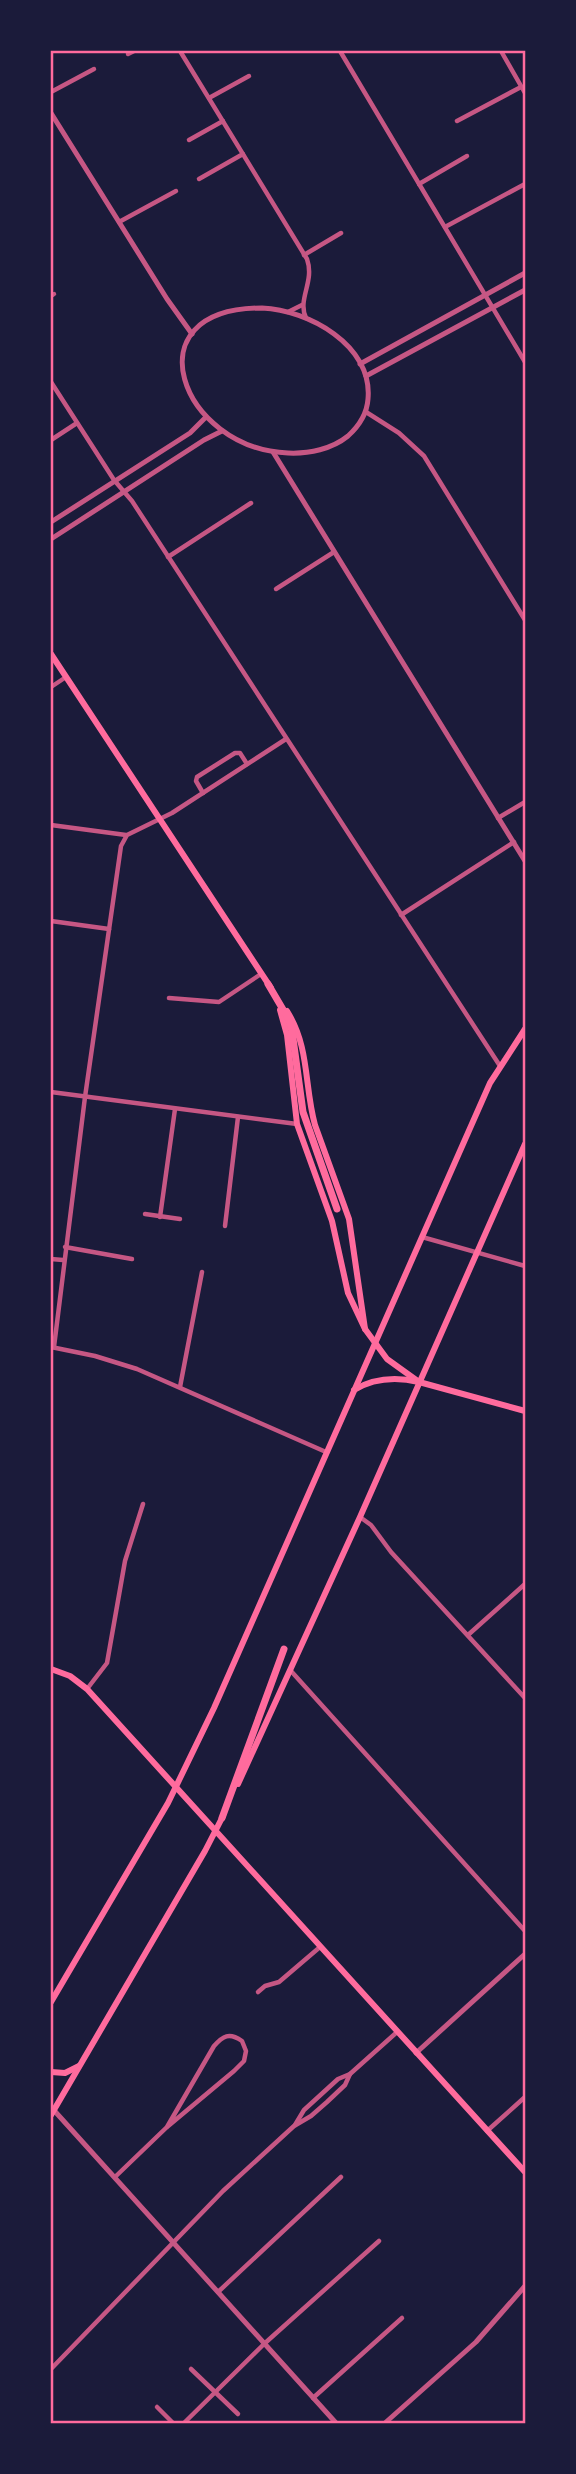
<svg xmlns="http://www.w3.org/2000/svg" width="576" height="2474" font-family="'Alegreya Sans',sans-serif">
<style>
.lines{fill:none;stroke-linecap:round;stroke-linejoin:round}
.minor{stroke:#c65784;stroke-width:4.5}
.tertiary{stroke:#c65784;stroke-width:5}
.secondary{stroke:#ff6b9d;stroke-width:6}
.primary{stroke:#ff6b9d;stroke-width:6}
.motorway{stroke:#ff6b9d;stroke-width:7}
.neatline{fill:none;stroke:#ff6b9d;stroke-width:2.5}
</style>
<rect width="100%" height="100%" fill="#1b1b3a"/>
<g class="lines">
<g class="minor">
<path d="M180,51L307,259C315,282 297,299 306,318"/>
<path d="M340,51L525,362"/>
<path d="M501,51L525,93"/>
<path d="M128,54L134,51"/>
<path d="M51,92L94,69"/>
<path d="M209,98L249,76"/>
<path d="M457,121L521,87"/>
<path d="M189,140L223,121"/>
<path d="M199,179L243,154"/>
<path d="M419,184L467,156"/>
<path d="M119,222L176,191"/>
<path d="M445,227L525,184"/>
<path d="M304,255L341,233"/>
<path d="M51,296L54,294"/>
<path d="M288,312L302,305"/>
<path d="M51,382L114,480L132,501L500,1066"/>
<path d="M366,412L399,433L424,456L525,620"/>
<path d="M51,440L77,423"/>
<path d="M168,557L251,503"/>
<path d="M276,589L334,552"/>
<path d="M51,687L66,677"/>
<path d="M203,793L196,781L197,777L235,753H240L247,764"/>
<path d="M498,818L525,802"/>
<path d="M51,825L126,835"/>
<path d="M401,915L514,842"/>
<path d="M51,921L109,929"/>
<path d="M169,998L219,1002L261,974"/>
<path d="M51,1092L297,1124"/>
<path d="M145,1214L180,1219"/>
<path d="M160,1217L175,1109"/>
<path d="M225,1226L238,1117"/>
<path d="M422,1237L525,1266"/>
<path d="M65,1247L132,1259"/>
<path d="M51,1259L63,1260"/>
<path d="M51,1347L95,1356L137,1369L326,1452"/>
<path d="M54,1347L85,1097L121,846L127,835L172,813L286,739"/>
<path d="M180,1387L202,1272"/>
<path d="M360,1517L371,1525L391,1552L525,1698"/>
<path d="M468,1635L525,1584"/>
<path d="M291,1671L525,1931"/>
<path d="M87,1689L107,1663L125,1561L143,1504"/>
<path d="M258,1992L265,1986L279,1982L320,1947"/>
<path d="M295,2125L304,2110L338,2079L350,2074L397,2032"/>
<path d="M487,2131L525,2097"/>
<path d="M115,2177L167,2127L234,2071L244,2061L246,2051L242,2041C229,2032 223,2036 214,2046L167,2127"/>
<path d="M218,2292L341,2177"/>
<path d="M51,2369L223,2191L294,2126L311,2116L327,2102L345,2085L350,2074"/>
<path d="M191,2369L238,2414"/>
<path d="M313,2398L402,2318"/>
<path d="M157,2407L173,2423"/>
<path d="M184,2423L264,2344L379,2241"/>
</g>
<g class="tertiary">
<path d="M51,113L167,299L192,334"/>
<path d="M262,308C308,310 373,345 368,399C367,413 359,426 348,436C332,449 309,454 288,453C181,449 128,308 262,308Z"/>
<path d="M360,364L525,273"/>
<path d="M366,376L525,290"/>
<path d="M273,452L525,861"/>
<path d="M51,522L190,433L206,417"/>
<path d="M51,539L204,440L222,431"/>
<path d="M416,2053L525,1954"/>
<path d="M51,2107L336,2423"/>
<path d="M385,2423L476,2342L525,2286"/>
</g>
<g class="secondary">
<path d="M51,654L271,988"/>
<path d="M280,1010L287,1035L297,1124L332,1221L348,1293L365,1329L387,1359L419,1382L525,1411"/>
<path d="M287,1011C310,1048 304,1085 315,1125L349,1219L365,1329"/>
</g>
<g class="primary">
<path d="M354,1390C374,1378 397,1377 419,1382"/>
<path d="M51,1669L70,1676L87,1689L525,2172"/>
<path d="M238,1784L360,1517L525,1144"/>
<path d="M51,2002L168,1803L214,1708L490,1083L525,1029"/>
<path d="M51,2072L65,2073L79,2066"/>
<path d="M51,2115L205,1851L223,1816"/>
</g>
<g class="motorway">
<path d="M268,984L288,1018L292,1031L303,1112L337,1209"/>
<path d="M222,1818L284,1649"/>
</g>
</g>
<rect width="576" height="2474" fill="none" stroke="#1b1b3a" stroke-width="105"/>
<rect x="52" y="52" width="472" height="2370" class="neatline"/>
</svg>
